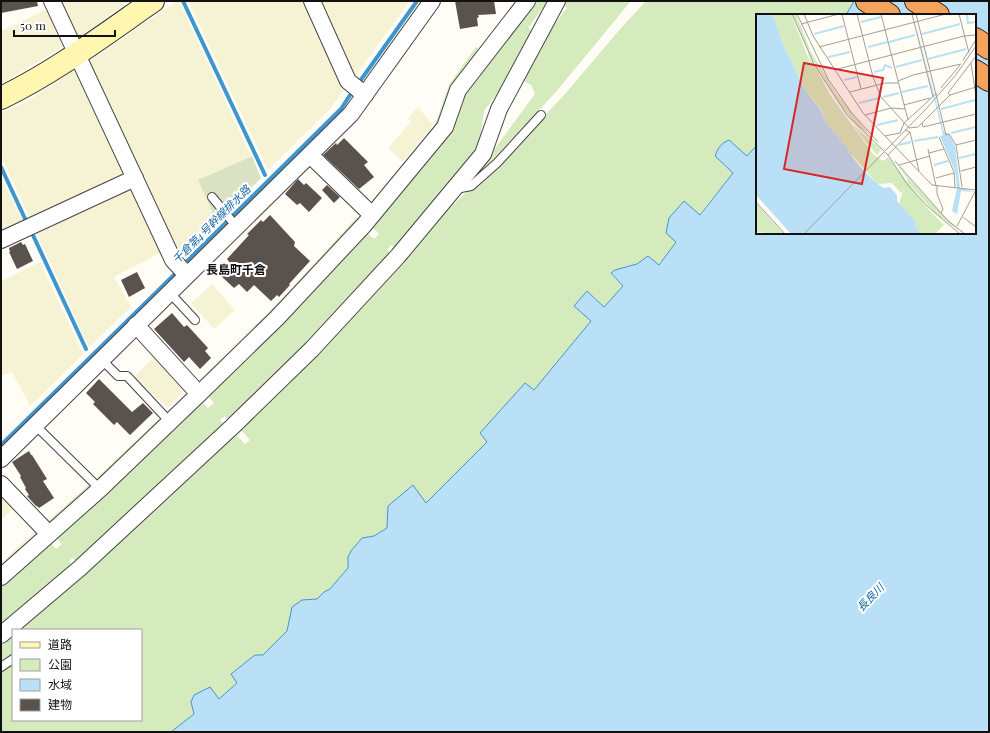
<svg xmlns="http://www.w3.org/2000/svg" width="990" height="733" font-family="'Playfair Display','Noto Sans JP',serif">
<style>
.farmland{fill:#f6f3d4}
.green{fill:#d5ebbd}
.cemetery{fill:#d9e3c4}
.water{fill:#b9e0f7;stroke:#3f96cf}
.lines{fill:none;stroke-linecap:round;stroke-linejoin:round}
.stream{stroke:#3f96cf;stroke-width:4}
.building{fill:#5a524d}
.lane-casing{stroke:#444;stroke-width:10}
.street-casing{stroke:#444;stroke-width:18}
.secondary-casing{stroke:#333;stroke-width:24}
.highway-casing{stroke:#222;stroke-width:24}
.lane{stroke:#fff;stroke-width:8}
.street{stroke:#fff;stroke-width:16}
.secondary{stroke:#fff6b0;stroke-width:22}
.highway{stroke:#f5a25d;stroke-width:22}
.labels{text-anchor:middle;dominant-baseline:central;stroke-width:4;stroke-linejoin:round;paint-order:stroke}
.water-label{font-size:11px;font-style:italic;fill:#1768a6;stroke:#fff}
.quarter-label{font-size:12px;font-weight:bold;fill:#111;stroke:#fff}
.inset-river{fill:none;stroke:#b9e0f7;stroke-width:2}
.inset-road{fill:none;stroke:#a09f9a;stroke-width:1}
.view{fill:#d62828;fill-opacity:0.15;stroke:#d62828;stroke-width:2}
.inset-edge{fill:none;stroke:#111;stroke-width:2}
</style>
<rect width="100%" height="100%" fill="#fffdf5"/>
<g class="farmland">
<path d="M60,1H129L78,38Z"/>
<path d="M177,1H179L251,156L198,180L216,220L180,255L88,62Z"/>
<path d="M188,1H306L345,88L330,109L268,170Z"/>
<path d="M321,1H410L355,76Z"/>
<path d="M52,7L68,44L14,76L1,83V31Z"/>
<path d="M78,68L128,173L31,221L1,156V113L26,102Z"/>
<path d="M418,107L433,125L403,162L388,148L411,122L408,118Z"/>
<path d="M1,176L24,225L1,235Z"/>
<path d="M133,184L164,251L114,277L131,307L89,347L35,230Z"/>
<path d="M40,262L83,354L30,406L12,372L1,376V281Z"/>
<path d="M212,284L235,310L214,329L191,303Z"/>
<path d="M156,355L185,388L168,408L134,377Z"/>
<path d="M1,491L15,507L1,520Z"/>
<path d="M36,530L42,536L8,566L3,561Z"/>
</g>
<g class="green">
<path d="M531,1H548L528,28L534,32L511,74L484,111L478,151L396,249L391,245L387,250L391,254L306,344L229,420L225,416L220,420L225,425L77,562L72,558L69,561L73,566L1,625V581L49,540L56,549L62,544L54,535L200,399L208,408L214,403L206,394L365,231L374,239L379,234L370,225L461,91Z"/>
<path d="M563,1H631L555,93L477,176L476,174L535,94L531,85L522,80L550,30L567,8L561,4Z"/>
<path d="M646,1H854L846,15H757V145L747,157L729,140L715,156L733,173L658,265L648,256L637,264L615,270L611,274L623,286L604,307L587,291L591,321L534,390L525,383L480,434L487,442L426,503L388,506L387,528L374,536L362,538L351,551L348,557V568L330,589L324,592L317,599L302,600L287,631L263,655H255L231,674L238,683L219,699L191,702L194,714L171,732H1V671L13,664V720H141V630H19L81,577L235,434L245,444L250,440L240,429L367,300L446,211L512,150L565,94L621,28Z"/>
<path d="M476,47L483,52L442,125L402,167L435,125L449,85Z"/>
<path d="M357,217L362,222L299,291L294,286Z"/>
<path d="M288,293L292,297L202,386L195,385Z"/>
<path d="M159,419L164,424L101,482L97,478Z"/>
<path d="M90,484L93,487L52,528L43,526Z"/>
<path d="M13,635V656L1,663V646Z"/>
</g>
<path class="cemetery" d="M252,156L261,178L218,221L216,220L198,180Z"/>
<path class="water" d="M854,1H989V732H171L194,714L191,702L194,695L210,687L219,699L237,683L231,674L255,655H263L287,631L292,607L302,600L317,599L324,592L330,589L348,568V557L351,551L362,538L374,536L387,528L388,506L413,485L426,503L487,442L480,433L525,383L534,390L591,321L574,306L587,291L604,307L623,286L611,273L615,270L637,264L648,256L659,265L676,242L666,233L669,218L684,201L700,215L733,173L715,156C718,148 721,143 729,140L747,156L757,145V233H975V15H846Z"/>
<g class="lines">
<g class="stream">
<path d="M183,1L265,175"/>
<path d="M358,84L417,1"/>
<path d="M1,167L27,223"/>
<path d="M32,233L86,349"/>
<path d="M183,265L341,109L354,89"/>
<path d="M1,445L179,270"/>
</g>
</g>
<g class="building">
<path d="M1,1H37L38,6L1,13Z"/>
<path d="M455,1H494L496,14L478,15L479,17L477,18L478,26L460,29Z"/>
<path d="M344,138L368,162L364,165L374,177L359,189L323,155L336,143L337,145Z"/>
<path d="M298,179L304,185L306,183L322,198L309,212L300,203L297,205L285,194Z"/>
<path d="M327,185L340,197L334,203L322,190Z"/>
<path d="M270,215L295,242L294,246L310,261L289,284L290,285L279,297L277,295L271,301L254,285L247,292L239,284L234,288L220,275L230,263L227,259L249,235L247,234L261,220L263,222Z"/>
<path d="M21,242L23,245L25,244L33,261L17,269L9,252H10L9,248Z"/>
<path d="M137,272L145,288L129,297L121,280Z"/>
<path d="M172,313L184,327L187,325L208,348L205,351L211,358L200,369L189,357L184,362L154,329Z"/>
<path d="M99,379L132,412L143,403L153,413L130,435L117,422L114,425L93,404L95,402L86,393Z"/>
<path d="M29,451L31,455H32L47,479L43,481L54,498L39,508L37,506H36L27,496L29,495L25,489L26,488L20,477L21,476L12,462Z"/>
</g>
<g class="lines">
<defs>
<g id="lane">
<path d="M456,189L471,186L497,163L541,115"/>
<path d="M212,197L236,226"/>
<path d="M169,292L195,320"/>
<path d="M101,359L118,376H127L170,422"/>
<path d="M35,425L100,489"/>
<path d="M1,667L13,659"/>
</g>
<g id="street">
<path d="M52,1L173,260L187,275"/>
<path d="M312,1L348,81L365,95"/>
<path d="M310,155L372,215"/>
<path d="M1,240L135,178"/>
<path d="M136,325L199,394"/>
<path d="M1,459L351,114L432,1"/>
<path d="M1,484L49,534"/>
<path d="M1,577L100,489L199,394L277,318L364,225L445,127L458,90L527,1"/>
<path d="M1,635L80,568L232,427L312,349L398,256L483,154L499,109L557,1"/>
</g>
<path id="secondary" d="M1,98C55,72 104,35 153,1"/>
<g id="highway">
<path d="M867,1L889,15"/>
<path d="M916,1L938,15"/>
<path d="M975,39L989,48"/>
<path d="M975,71L989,80"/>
</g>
</defs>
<use href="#lane" class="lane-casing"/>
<use href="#street" class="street-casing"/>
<use href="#secondary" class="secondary-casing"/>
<use href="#highway" class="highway-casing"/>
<use href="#lane" class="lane"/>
<use href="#street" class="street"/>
<use href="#secondary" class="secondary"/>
<use href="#highway" class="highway"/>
</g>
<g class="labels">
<g class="water-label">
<text transform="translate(211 224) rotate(-45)">千倉第4号幹線排水路</text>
<text transform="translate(870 597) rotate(-46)">長良川</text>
</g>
<g class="quarter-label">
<text x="236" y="269">長島町千倉</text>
</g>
</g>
<g transform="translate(756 14)">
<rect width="220" height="220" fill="#fffdf5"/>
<path d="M17,0H35L56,53L52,39L74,81L117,140L127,147L132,143L171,194L188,211L180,219L166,220L159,212L158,206L143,191L146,179L151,173L145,179L136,169L122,170L85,129V124L81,122L83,121H80L69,107L65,95L47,73L36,49L38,48L35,47L27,30ZM36,0H40L55,38L79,78L113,120L101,112L84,90L54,41ZM98,112L125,135L121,141L105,122ZM134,143L185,199L209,220L180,200L152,169L151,164ZM0,189L28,220L0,218Z" fill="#d5ebbd"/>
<path d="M0,0H17L27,30L35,47H38L36,49L47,73L64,95L69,107L80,121H83L82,123L85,124V129L90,131L93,139L96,138L95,141L104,153L122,170L128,174L134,173L141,181V187L160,208L159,212L166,220H35L0,181ZM157,0L188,118L193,120L199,132L204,174L220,178L205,177L201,200L196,197L201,174L199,157L184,122L187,121Z" fill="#b9e0f7"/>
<path class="inset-river" d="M211,0L212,9L220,8M105,8L125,3M58,20L88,12M166,20L204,10M133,28L159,21M112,33L132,28M72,43L94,38M172,45L210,35M140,53L166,46M118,58L127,56L129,51L136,54M88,66L101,63M146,78L172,72M127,83L143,79M103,89L123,84M185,95L219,86M121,111L142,106M195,119L220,113M158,127L182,123M143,131L155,128M203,144L220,140M178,151L192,147"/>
<path class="inset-road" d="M36,0L58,50L91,101L132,141L151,170L171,192L204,220M41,0L72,65L95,98L122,128M48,0L57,22L107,99L176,171L220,176L201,212M86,0L105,75M101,0L117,63L125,83L153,114L162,113L194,81L220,73M125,0L152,106M156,0L177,83M160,0L190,121L193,120L200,131L206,173M203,0L213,39M45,10L83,0M208,22L220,21M63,33L190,0M207,46L220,26M215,49L220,82M78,56L208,22M142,67L157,61L205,50M185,74L204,51M94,78L129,69H142M194,81L192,79L220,42M148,91L174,84M109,101L135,94L149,95M166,109L167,113L220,100M149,116L154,118L163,157M129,122L144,119L148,109L181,79M183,123L198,158L199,173M200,131L220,126M172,135L180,172M173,139L188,135M132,141L154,118M139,147L193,208L209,220M143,151L174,142M205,157L220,153M180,164L198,159M181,172V180L187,195L185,199M0,188L29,220M207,203L220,213M48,220L170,95L199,62L220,32"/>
<path class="view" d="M48,49L127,64L106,170L28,155Z"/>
<rect width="220" height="220" class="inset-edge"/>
</g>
<rect width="990" height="733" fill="none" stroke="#111111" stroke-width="4"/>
<rect x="12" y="629" width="130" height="92" fill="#ffffff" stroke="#a0a0a0"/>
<rect x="20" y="642" width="20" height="6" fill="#fff6b0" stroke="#a0a0a0"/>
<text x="48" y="649" font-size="12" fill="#111111">道路</text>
<rect x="20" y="659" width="20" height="12" fill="#d5ebbd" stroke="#a0a0a0"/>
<text x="48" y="669" font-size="12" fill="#111111">公園</text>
<rect x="20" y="679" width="20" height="12" fill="#b9e0f7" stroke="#a0a0a0"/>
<text x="48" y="689" font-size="12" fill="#111111">水域</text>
<rect x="20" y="699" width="20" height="12" fill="#5a524d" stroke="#a0a0a0"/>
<text x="48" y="709" font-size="12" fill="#111111">建物</text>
<path d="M14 30v6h101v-6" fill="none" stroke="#111111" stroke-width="2"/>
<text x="20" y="30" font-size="12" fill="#111111" stroke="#ffffff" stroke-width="3" paint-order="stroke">50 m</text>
</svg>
